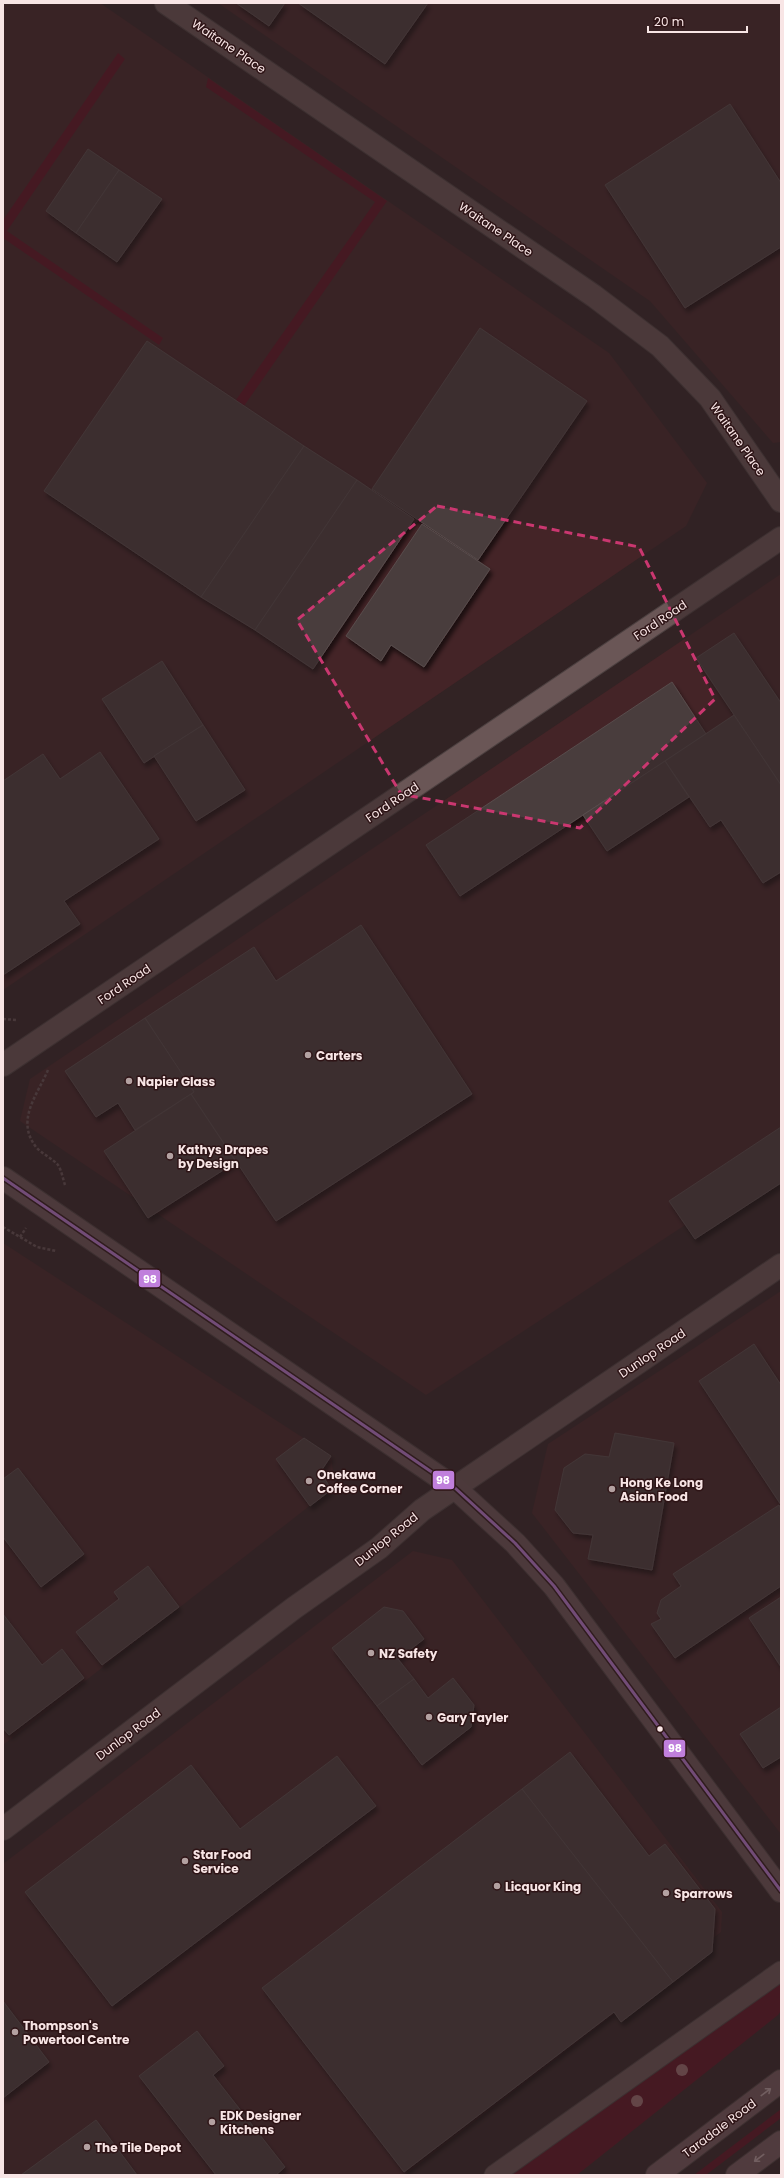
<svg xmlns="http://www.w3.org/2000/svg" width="784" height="2178" font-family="Poppins,sans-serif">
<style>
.built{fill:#442427}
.green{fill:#5d0f21}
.building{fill:#4a3e3e;stroke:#584c4c;filter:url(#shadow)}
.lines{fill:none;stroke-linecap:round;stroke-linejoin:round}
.service-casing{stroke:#4c4040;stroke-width:21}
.minor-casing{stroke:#4c4040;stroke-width:24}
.tertiary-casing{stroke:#4c4040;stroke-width:24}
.secondary-casing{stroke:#4c4040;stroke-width:24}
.trunk-casing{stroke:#4c4040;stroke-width:24}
.path{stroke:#645355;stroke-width:2.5;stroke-dasharray:3 2;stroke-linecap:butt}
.service{stroke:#6a5656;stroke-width:19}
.minor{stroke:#6a5656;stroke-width:22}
.tertiary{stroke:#6a5656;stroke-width:22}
.secondary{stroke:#6e5558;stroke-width:22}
.trunk{stroke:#765a5d;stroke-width:22}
.bus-1-casing{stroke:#2e1416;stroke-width:6}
.bus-1{stroke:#c07fdc;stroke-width:3}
.tree{fill:#a16f72}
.oneway{stroke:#bea6a8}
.marked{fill:none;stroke:#ca3770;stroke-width:3;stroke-dasharray:8 5;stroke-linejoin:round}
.poi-dot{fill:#b3a1a1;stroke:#2e1416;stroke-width:1.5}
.bus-dot{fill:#f8e5e5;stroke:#2e1416;stroke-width:1.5}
.labels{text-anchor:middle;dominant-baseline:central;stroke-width:3;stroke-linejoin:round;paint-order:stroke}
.street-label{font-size:12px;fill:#f8e5e5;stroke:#2e1416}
.poi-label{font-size:12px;font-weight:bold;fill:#f8e5e5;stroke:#2e1416;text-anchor:start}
.line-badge{stroke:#2e1416;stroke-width:1.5}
.badge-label{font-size:11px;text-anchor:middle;font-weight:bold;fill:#fff}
</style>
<defs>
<filter id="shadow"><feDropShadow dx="2.5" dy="4.5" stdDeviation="2" flood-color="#0009"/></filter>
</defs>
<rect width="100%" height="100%" fill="#322324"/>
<g class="built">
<path d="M3,3H100L609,353L707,483L686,526L3,990Z"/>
<path d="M218,3H781V442L773,443L650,301Z"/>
<path d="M781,574V1162L426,1395L20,1121L30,1079Z"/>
<path d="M3,1243L331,1456L335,1486L3,1745Z"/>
<path d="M781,1291V1834L532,1513L548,1444Z"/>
<path d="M413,1551L452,1560L722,1912L721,1932L405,2175H3V1864Z"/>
</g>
<g class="green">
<path d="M118,53L125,59L7,231L163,338L159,345L3,238V220Z"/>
<path d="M208,78L387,201L244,406L236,400L375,202L206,87Z"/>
<path d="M781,1978V2011L778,2015L577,2175H501Z"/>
<path d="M781,2109V2118L706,2175H694Z"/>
</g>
<g class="building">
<path d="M236,3H285L269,26Z"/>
<path d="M298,3H428L385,64Z"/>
<path d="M730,104L781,183V247L685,308L605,185Z"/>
<path d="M88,149L119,170L76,233L46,211Z"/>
<path d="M119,170L162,199L117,262L76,233Z"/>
<path d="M480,328L587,401L478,560L372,489Z"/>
<path d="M147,341L304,446L201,597L44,491Z"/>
<path d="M304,446L357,480L255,630L201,597Z"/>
<path d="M357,480L414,519L313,669L255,630Z"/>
<path d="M422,524L490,569L424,667L391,645L381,661L346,636Z"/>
<path d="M734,633L781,703V785L696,658Z"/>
<path d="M162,661L203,725L144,763L102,699Z"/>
<path d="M672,682L706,734L460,896L426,845Z"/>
<path d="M734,715L781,785V872L763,883L721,820L710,827L665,761Z"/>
<path d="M203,725L245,790L196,821L154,756Z"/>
<path d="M100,752L159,839L64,901L80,924L3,975V781L43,754L60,779Z"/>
<path d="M665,761L689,797L607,851L583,815Z"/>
<path d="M361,925L472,1094L276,1221L191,1094L194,1092L145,1018L254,947L276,981Z"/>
<path d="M145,1018L194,1092L135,1130L118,1103L96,1117L65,1071Z"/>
<path d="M191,1094L236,1162L148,1218L104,1151Z"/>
<path d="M781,1127V1183L695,1239L669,1201Z"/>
<path d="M754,1344L781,1385V1505L699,1381Z"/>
<path d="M615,1433L674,1443L652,1570L588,1559L593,1535L573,1533L555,1510L564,1468L585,1454L609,1457Z"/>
<path d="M304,1438L331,1456L321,1471L331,1490L310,1506L276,1459Z"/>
<path d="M18,1468L84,1554L41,1587L3,1537V1479Z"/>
<path d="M779,1505L781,1509V1586L675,1658L651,1624L661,1619L657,1613L661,1600L681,1586L673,1574Z"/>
<path d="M148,1566L179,1607L102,1665L76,1632L119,1599L114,1592Z"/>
<path d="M781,1597V1667L749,1618Z"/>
<path d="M384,1607L403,1611L424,1639L398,1659L414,1679L377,1706L332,1648Z"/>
<path d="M3,1614L42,1665L62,1649L84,1678L9,1735L3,1728Z"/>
<path d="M453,1678L474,1705L471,1727L422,1765L377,1706L414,1679L428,1698Z"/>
<path d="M781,1707V1757L763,1768L740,1734Z"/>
<path d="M570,1752L649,1856L665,1844L715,1909L712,1952L673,1982L522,1789Z"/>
<path d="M337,1756L376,1806L112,2006L25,1892L191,1765L240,1829Z"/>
<path d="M522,1789L673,1982L621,2022L614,2012L404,2172L262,1988Z"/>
<path d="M3,2001L49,2062L3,2098Z"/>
<path d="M197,2031L224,2066L213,2075L285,2167L276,2175H216L139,2076Z"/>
<path d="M96,2120L137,2175H21Z"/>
</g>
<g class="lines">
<defs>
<path id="service" d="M494,2175L781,1971"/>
<g id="minor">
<path d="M166,3L594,296L660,346L710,398L781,501"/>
<path d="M3,1829L294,1608L379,1548L422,1510L781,1265"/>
</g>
<path id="tertiary" d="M3,1065L781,538"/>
<path id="secondary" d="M3,1178L455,1488L515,1543L554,1586L781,1891"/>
<g id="trunk">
<path d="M657,2175L781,2081"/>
<path d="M737,2175L781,2142"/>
</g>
</defs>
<use href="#service" class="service-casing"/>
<use href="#minor" class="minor-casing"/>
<use href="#tertiary" class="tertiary-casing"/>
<use href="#secondary" class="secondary-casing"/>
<use href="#trunk" class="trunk-casing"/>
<g class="path">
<path d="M3,1019L16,1020"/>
<path d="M48,1070C38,1094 15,1120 36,1147C42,1154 52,1158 58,1165C61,1169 63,1179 65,1185"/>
<path d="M3,1227L37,1247L56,1251"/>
<path d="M20,1237L26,1228"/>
</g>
<use href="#service" class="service"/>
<use href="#minor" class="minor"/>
<use href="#tertiary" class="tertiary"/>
<use href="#secondary" class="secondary"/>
<use href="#trunk" class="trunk"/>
<defs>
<path id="bus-1" d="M3,1178L455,1488L515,1543L554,1586L781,1891"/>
</defs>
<use href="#bus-1" class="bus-1-casing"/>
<use href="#bus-1" class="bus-1"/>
</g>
<g class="tree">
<circle cx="682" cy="2070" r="6"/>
<circle cx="637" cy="2101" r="6"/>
</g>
<defs><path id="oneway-shaft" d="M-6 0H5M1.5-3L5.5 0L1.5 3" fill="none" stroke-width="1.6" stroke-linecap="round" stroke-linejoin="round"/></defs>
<g class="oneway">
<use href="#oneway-shaft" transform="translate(766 2092) rotate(-37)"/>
<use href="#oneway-shaft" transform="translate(759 2158) rotate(143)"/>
</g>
<path d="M0 0H784V2178H0ZM437,506L639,547L715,699L580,828L401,794L297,620Z" fill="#322324" fill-opacity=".55" fill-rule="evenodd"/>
<path class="marked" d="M437,506L639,547L715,699L580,828L401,794L297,620Z"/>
<g class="poi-dot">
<circle cx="308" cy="1055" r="4"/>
<circle cx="129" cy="1081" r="4"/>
<circle cx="170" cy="1156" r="4"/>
<circle cx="309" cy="1481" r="4"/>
<circle cx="612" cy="1489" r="4"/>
<circle cx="371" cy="1653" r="4"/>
<circle cx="429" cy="1717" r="4"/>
<circle cx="185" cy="1861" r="4"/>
<circle cx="497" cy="1886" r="4"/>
<circle cx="666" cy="1893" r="4"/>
<circle cx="15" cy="2032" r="4"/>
<circle cx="212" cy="2122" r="4"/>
<circle cx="87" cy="2147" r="4"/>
</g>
<circle class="bus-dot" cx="660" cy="1729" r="3.5"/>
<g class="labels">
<g class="street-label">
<text transform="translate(229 46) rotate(34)">Waitane Place</text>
<text transform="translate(496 229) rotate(34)">Waitane Place</text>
<text transform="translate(738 439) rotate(55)">Waitane Place</text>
<text transform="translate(660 620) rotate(-34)">Ford Road</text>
<text transform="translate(392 802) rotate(-34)">Ford Road</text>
<text transform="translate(124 984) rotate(-34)">Ford Road</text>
<text transform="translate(652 1353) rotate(-34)">Dunlop Road</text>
<text transform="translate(386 1539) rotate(-39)">Dunlop Road</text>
<text transform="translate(128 1734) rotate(-37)">Dunlop Road</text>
<text transform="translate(719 2128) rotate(-37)">Taradale Road</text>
</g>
<g class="poi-label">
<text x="316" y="1055">Carters</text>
<text x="137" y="1081">Napier Glass</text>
<text x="178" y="1149">Kathys Drapes<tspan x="178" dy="14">by Design</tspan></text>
<text x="317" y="1474">Onekawa<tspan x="317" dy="14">Coffee Corner</tspan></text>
<text x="620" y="1482">Hong Ke Long<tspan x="620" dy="14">Asian Food</tspan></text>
<text x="379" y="1653">NZ Safety</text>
<text x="437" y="1717">Gary Tayler</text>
<text x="193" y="1854">Star Food<tspan x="193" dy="14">Service</tspan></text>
<text x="505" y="1886">Licquor King</text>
<text x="674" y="1893">Sparrows</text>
<text x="23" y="2025">Thompson's<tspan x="23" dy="14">Powertool Centre</tspan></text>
<text x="220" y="2115">EDK Designer<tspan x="220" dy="14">Kitchens</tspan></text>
<text x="95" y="2147">The Tile Depot</text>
</g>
</g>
<g class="line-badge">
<rect x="138" y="1269" width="23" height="19" rx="4" fill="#c07fdc"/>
<rect x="432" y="1470" width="23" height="20" rx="4" fill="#c07fdc"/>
<rect x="663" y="1739" width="23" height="19" rx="4" fill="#c07fdc"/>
</g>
<g class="badge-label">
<text x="150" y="1283">98</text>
<text x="443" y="1484">98</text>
<text x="675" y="1752">98</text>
</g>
<rect width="784" height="2178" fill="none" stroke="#f8e5e5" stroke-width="8"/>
<path d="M648 26v6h99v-6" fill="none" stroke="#f8e5e5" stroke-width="2"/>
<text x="654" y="26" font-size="12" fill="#f8e5e5" stroke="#2e1416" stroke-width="3" paint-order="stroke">20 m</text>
</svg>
